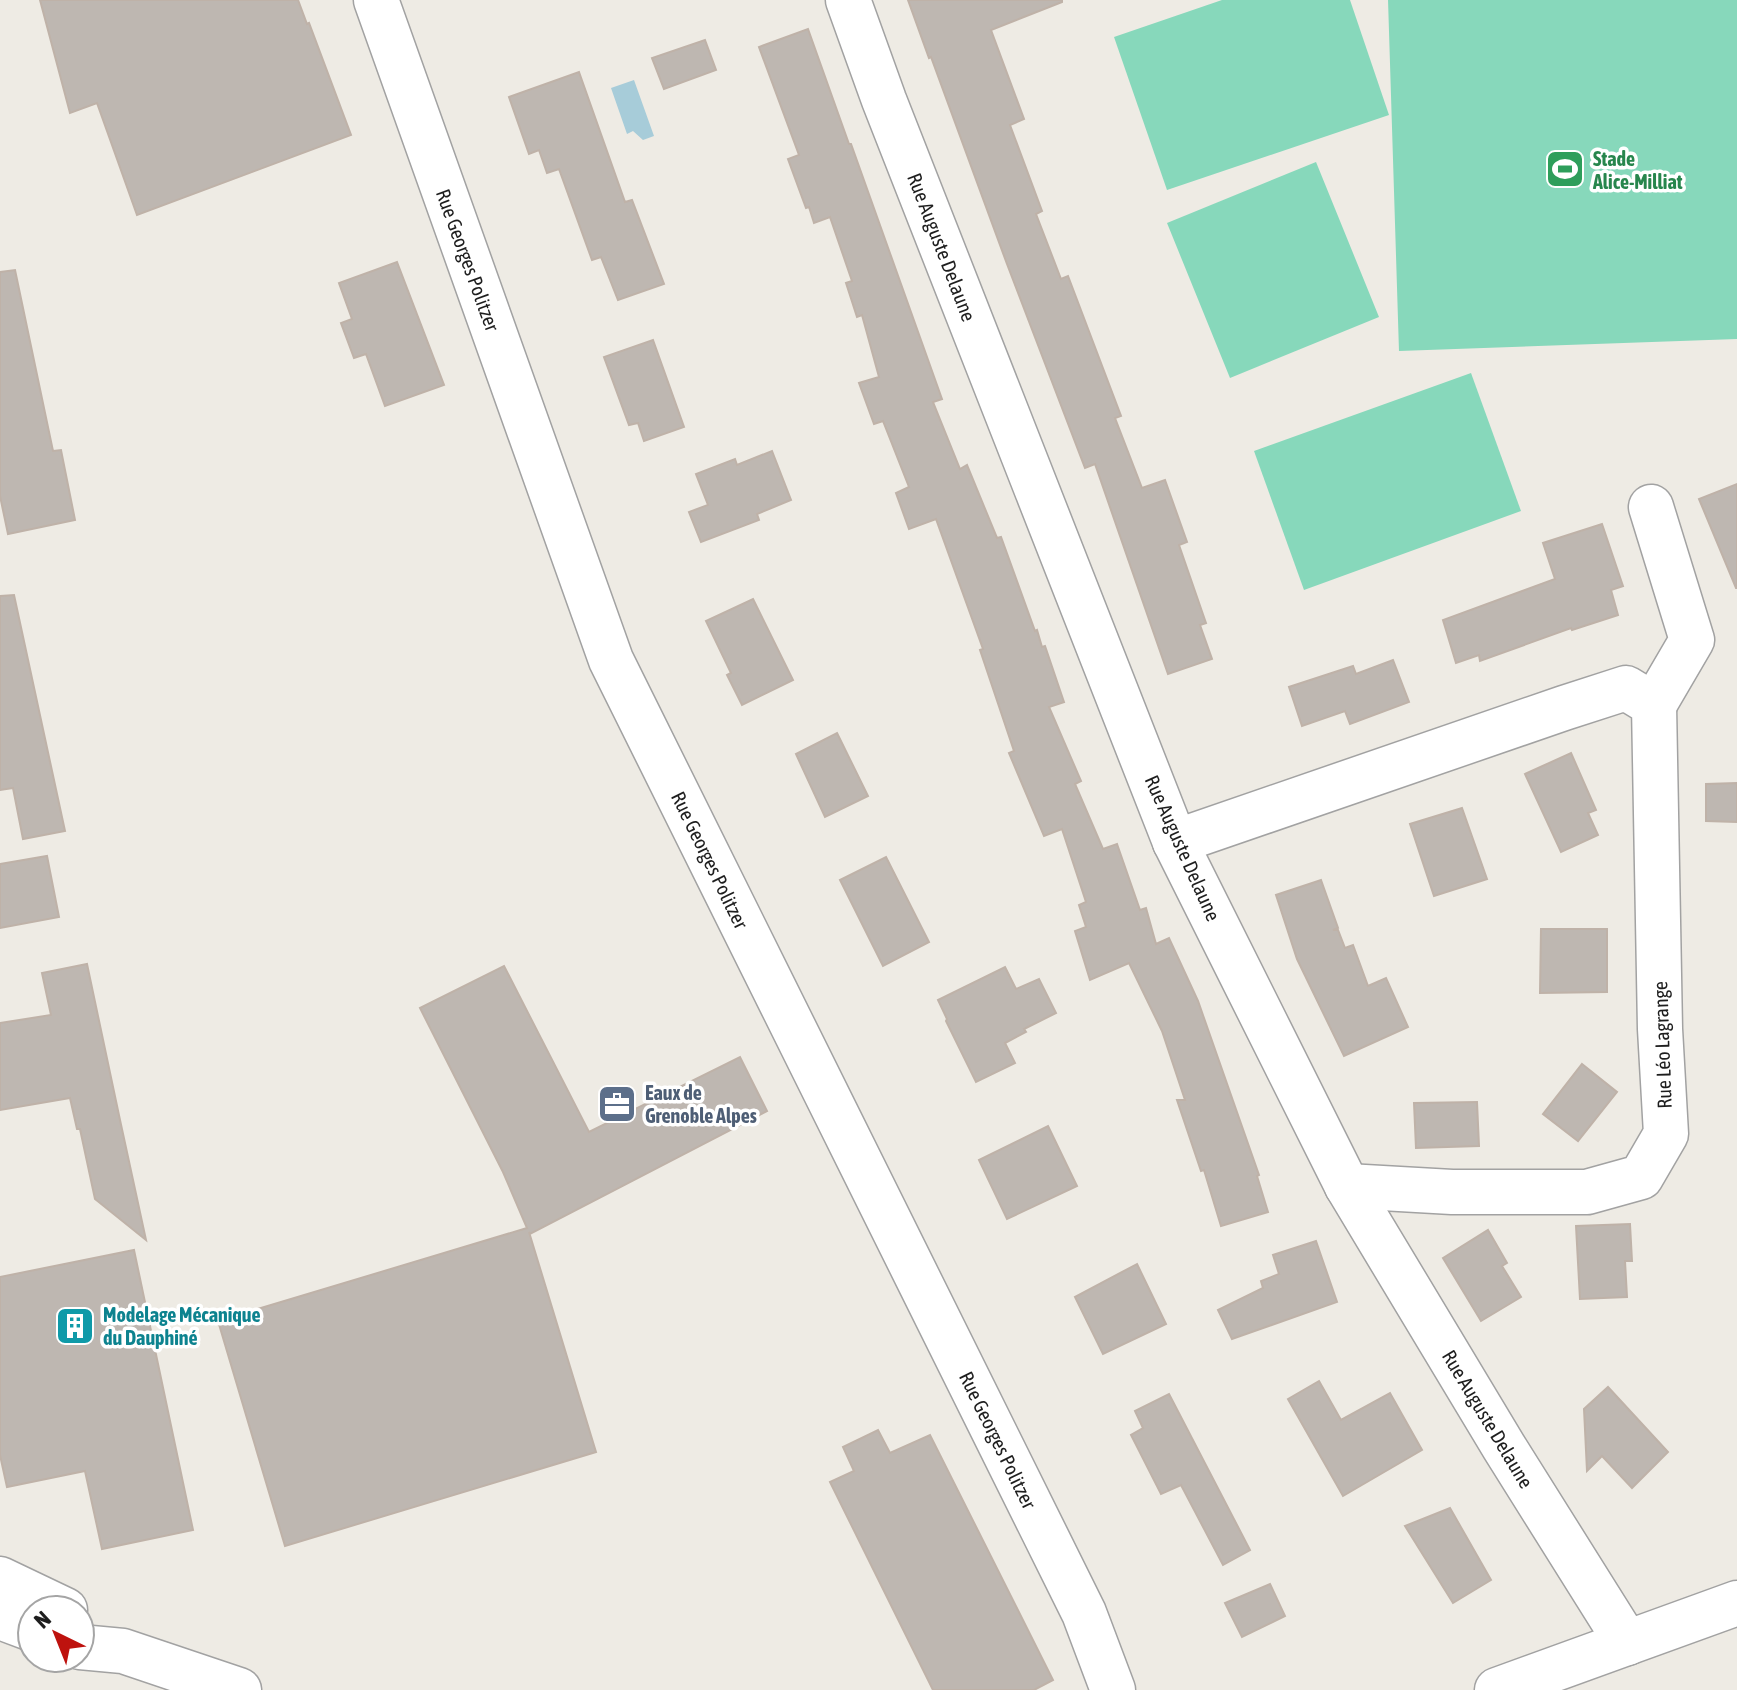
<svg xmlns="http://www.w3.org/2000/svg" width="1737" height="1690" font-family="'Asap Condensed',sans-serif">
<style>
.pitch{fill:#87d8bb}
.water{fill:#a7ccd9}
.building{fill:#beb7b1;stroke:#bfb2a8;stroke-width:2}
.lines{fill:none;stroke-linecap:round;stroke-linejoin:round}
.minor-casing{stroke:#a2a2a2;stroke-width:47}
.minor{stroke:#fff;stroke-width:44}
.labels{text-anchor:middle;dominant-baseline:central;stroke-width:7;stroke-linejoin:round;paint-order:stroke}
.leisure-label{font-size:20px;font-weight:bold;fill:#27864d;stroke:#fff;text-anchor:start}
.street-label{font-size:20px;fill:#1e1e1e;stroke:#fff}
.service-label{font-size:20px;font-weight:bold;fill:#4e5e75;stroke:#fff;text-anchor:start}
.culture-label{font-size:20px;font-weight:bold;fill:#0d838f;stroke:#fff;text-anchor:start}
</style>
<rect width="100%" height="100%" fill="#eeebe4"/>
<g class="pitch">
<path d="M1222,0H1350L1389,115L1167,190L1114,37Z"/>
<path d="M1388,0H1737V339L1399,351Z"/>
<path d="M1316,162L1379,317L1230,378L1167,223Z"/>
<path d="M1471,373L1521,511L1304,590L1254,451Z"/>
</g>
<path class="water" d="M634,80L654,136L643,140L633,131L627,134L611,88Z"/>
<g class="building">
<path d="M40,0H298L307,24L309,23L351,135L137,215L97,103L70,113Z"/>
<path d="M908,0H1062V2L991,30L1024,119L1010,125L1042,211L1036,214L1061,279L1068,276L1121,416L1115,418L1142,488L1165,480L1187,542L1179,545L1206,623L1200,625L1212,659L1168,674L1095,464L1085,468L1007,264L931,57L929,58Z"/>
<path d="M808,29L849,144H851L942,399L933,402L960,469L967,465L997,538L1001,537L1035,631L1037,630L1042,647L1045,646L1064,702L1049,707L1081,781L1075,784L1103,849L1117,844L1140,910L1146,908L1156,944L1169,938L1198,1001L1259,1175L1257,1176L1268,1212L1221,1226L1204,1170L1201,1171L1177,1100H1185L1162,1031L1129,963L1090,980L1075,931L1086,927L1079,905L1086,902L1062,829L1044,836L1009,753L1014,751L980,650L983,649L936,519L909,529L896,493L909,487L883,421L874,424L859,383L879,377L862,315L857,317L846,283L852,281L830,217L814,223L809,207L806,208L788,159L799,155L759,47Z"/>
<path d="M705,40L716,70L664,89L652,58Z"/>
<path d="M579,72L625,202L632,200L664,284L618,300L601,257L592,260L559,169L547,173L539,150L529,154L509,97Z"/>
<path d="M397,262L444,385L385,406L366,354L354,358L341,323L352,319L339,283Z"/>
<path d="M15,270L53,451L61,450L75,520L8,534L0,496V272Z"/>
<path d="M653,340L684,427L644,441L638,423L629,425L604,357Z"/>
<path d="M772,451L791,500L757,514L759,520L701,542L689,512L708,505L696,474L735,459L737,465Z"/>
<path d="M1737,484V588H1736L1699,499Z"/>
<path d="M1602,524L1623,586L1611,590L1618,615L1572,630L1571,628L1480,661L1479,655L1456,663L1443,620L1555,579L1543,543Z"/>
<path d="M14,595L65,831L23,839L13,788L0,790V596Z"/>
<path d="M753,599L793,680L742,705L727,675L731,673L706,621Z"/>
<path d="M1393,660L1409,702L1350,724L1345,711L1302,726L1289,687L1353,666L1356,674Z"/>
<path d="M837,733L868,796L825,817L796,754Z"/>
<path d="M1571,753L1596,810L1588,813L1598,835L1561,852L1525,774Z"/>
<path d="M1737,783V822L1706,821V784Z"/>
<path d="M1462,808L1487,879L1434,896L1410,824Z"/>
<path d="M47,856L59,917L0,928V864Z"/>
<path d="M886,857L929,942L883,966L840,880Z"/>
<path d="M1321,880L1338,928L1333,930H1338L1345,948L1353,945L1368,986L1386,978L1408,1027L1344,1056L1297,959L1276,895Z"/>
<path d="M1541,929H1607V992L1540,993Z"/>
<path d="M87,964L120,1120L146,1240L95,1199L80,1129H77L70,1098L0,1110V1023L51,1015L42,973Z"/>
<path d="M504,966L589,1132L740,1057L767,1111L530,1234L529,1232L596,1452L285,1546L218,1321L527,1228L503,1172L420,1008Z"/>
<path d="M1005,967L1016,989L1039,979L1056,1013L1024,1029L1026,1032L1005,1043L1015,1063L976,1082L946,1021L947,1019L938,1000Z"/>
<path d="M1582,1064L1617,1092L1578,1141L1543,1114Z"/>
<path d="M1477,1102L1479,1146L1416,1148L1414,1103Z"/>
<path d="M1048,1126L1077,1186L1007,1219L979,1160Z"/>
<path d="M1630,1224L1632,1261H1625L1627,1297L1580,1299L1576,1226Z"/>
<path d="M1488,1230L1507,1263L1502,1266L1521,1297L1481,1321L1443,1258Z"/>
<path d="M1316,1241L1337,1302L1232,1339L1218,1310L1263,1288L1261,1281L1279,1274L1273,1255Z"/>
<path d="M134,1250L193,1530L102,1549L85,1471L7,1487L0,1455V1277Z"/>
<path d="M1137,1264L1166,1324L1103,1354L1075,1297Z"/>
<path d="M1319,1381L1341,1420L1390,1393L1422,1450L1343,1496L1288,1399Z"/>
<path d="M1608,1387L1668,1452L1632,1488L1602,1456L1587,1471L1584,1409Z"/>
<path d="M1169,1394L1250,1550L1223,1565L1181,1485L1161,1494L1131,1435L1143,1428L1135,1411Z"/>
<path d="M878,1430L890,1453L930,1435L1053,1680L1034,1690H933L830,1482L854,1471L843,1447Z"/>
<path d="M1450,1508L1491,1580L1453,1603L1405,1526Z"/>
<path d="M1270,1584L1285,1616L1242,1637L1225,1603Z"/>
</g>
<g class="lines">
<defs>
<g id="minor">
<path d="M376,0L611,660L1084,1613L1113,1690"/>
<path d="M848,0L884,100L1175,842L1347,1186L1504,1447L1627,1643"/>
<path d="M1651,507L1692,640L1654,705"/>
<path d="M1175,842L1564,708L1626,688L1654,705L1660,1029L1666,1134L1641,1177L1587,1192H1452L1347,1186"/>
<path d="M0,1579L65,1610"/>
<path d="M0,1617L32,1629"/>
<path d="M80,1647L123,1651L239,1690"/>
<path d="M1497,1690L1737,1603"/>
</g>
</defs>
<use href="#minor" class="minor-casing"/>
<use href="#minor" class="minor"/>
</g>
<defs>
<symbol id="stadium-square" viewBox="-11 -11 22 22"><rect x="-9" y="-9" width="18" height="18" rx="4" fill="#2e9e5b" stroke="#fff"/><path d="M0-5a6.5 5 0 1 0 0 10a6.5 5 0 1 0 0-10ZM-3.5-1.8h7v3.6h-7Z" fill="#fff"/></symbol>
<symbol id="office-square" viewBox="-11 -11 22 22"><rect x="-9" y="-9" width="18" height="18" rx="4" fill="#5c6f8a" stroke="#fff"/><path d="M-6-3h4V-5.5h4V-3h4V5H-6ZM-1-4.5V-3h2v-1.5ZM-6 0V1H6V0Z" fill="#fff"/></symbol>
<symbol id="building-square" viewBox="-11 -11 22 22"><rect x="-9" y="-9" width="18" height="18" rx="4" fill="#0f9aa8" stroke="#fff"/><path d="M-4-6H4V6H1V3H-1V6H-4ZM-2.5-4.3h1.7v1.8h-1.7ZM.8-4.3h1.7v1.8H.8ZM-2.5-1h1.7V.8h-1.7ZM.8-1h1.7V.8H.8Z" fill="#fff"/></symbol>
</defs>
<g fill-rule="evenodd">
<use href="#stadium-square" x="1543" y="147" width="44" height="44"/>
<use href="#office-square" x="595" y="1082" width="44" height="44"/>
<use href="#building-square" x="53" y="1304" width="44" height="44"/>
</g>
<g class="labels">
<g class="leisure-label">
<text x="1593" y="158">Stade<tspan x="1593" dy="23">Alice-Milliat</tspan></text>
</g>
<g class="street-label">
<text transform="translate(942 247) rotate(69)">Rue Auguste Delaune</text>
<text transform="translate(468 260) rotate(70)">Rue Georges Politzer</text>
<text transform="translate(1183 848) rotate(66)">Rue Auguste Delaune</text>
<text transform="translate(710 860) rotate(64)">Rue Georges Politzer</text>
<text transform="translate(1662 1045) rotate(-92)">Rue Léo Lagrange</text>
<text transform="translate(1488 1419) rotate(59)">Rue Auguste Delaune</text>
<text transform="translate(998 1440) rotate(64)">Rue Georges Politzer</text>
</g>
<g class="service-label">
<text x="645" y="1092">Eaux de<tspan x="645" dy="23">Grenoble Alpes</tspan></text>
</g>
<g class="culture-label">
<text x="103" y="1314">Modelage Mécanique<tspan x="103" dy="23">du Dauphiné</tspan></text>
</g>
</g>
<g transform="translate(56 1634) rotate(317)"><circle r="38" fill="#ffffff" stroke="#a5a5a5" stroke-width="2"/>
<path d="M0-6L14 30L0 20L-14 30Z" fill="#be120e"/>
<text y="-12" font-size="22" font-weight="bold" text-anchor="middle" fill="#1e1e1e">N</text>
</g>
</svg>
